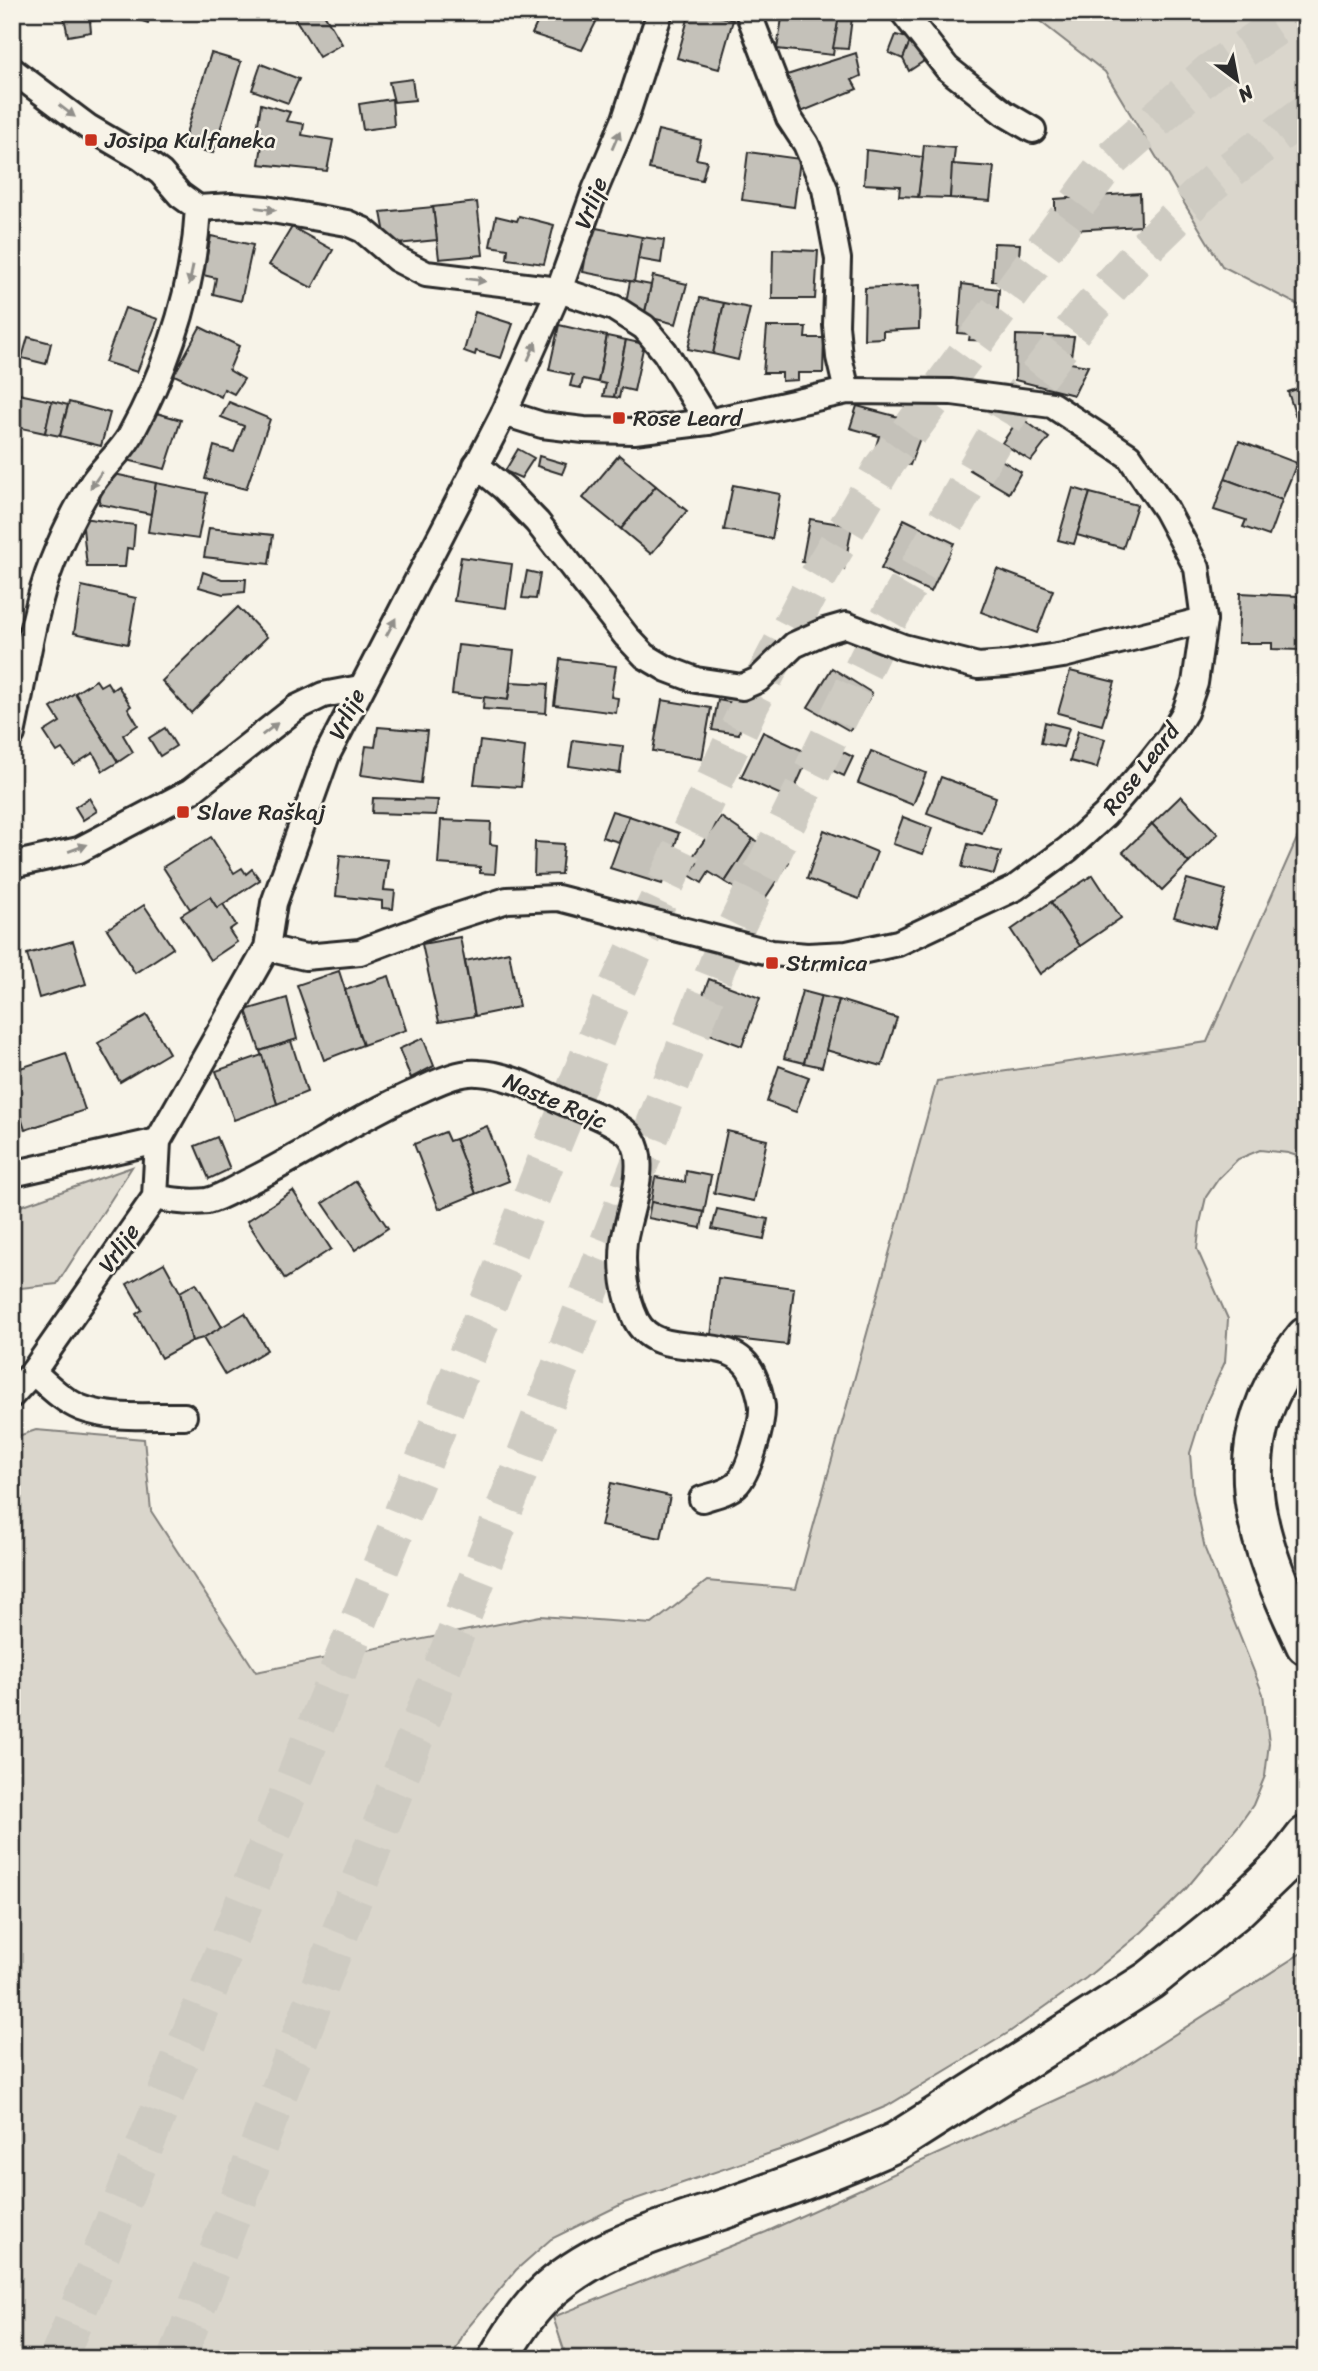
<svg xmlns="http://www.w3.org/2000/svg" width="1318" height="2371" font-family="Sriracha,sans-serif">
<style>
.green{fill:#dad6cc;stroke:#82807c;stroke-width:2}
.building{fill:#c4c1b9;stroke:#2b2b2b;stroke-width:2}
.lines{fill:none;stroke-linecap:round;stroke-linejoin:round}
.trunk-tunnel{stroke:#cecbc2;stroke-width:38;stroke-dasharray:38 19;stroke-linecap:butt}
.minor-casing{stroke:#2b2b2b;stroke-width:30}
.primary-casing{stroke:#2b2b2b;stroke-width:44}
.minor{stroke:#f7f3e8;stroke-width:24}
.primary{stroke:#f7f3e8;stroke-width:38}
.oneway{fill:#918f8a}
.poi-dot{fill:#c8321e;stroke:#f7f3e8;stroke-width:2.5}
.labels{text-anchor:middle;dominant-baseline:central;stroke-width:5;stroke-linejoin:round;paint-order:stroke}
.poi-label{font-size:23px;fill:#2b2b2b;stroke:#f7f3e8;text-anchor:start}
.street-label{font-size:23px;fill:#2b2b2b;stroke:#f7f3e8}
</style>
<rect width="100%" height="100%" fill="#f7f3e8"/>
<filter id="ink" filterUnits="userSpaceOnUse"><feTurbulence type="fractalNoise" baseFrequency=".0143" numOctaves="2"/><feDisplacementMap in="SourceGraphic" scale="14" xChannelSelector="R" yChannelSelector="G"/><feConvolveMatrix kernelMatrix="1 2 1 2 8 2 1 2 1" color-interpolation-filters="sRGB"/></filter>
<g filter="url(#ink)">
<g class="green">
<path d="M1028,12H1306V309L1222,266L1105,72Z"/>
<path d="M1306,809V1159L1288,1153L1260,1150L1238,1159L1219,1178L1206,1197L1200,1223L1197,1249L1228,1319L1225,1362L1205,1405L1190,1453L1193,1492L1205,1549L1263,1694L1269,1743L1265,1776L1253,1805L1239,1825L1185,1890L1142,1932L1086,1978L1008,2033L887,2106L794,2145L624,2203L551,2239L516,2270L465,2331L451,2359H76L75,2354H12V1438L36,1430L144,1439L151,1511L256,1672L540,1616L652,1624L707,1581L796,1589L937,1081L1207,1042L1302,827Z"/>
<path d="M132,1167L57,1284L12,1289V1209Z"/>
<path d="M1306,1950V2359H567L553,2317L766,2232L1113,2074Z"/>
</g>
<g class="building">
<path d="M63,12H112V18L90,21L91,32L68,36Z"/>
<path d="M132,12H151L148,23L130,17Z"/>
<path d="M297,12H323L342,44L319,57L293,15Z"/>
<path d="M542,12H601L582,50L532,34Z"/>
<path d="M690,12H706L733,20L719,69L677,58Z"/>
<path d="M783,12H817L839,16L833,55L777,49Z"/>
<path d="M839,17L852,18L848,49L833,48Z"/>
<path d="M896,35L911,39L903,59L889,53Z"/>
<path d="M911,39L927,59L909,71L903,59Z"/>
<path d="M211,53L241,62L213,153L182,146Z"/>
<path d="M856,53L861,76L852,80L857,89L801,112L787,75Z"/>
<path d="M261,64L299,79L288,103L252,90Z"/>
<path d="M412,79L415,100L394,102L389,82Z"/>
<path d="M392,99L394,126L363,130L359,104Z"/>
<path d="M261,104L290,112L286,121L304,124L302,135L333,140L327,171L259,164L262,145L255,144Z"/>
<path d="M658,130L701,140L696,159L707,161L702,180L649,169Z"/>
<path d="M924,145L955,148L950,198L918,197Z"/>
<path d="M866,150L923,157L918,197L899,196L900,186L864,184Z"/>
<path d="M748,152L800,159L794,207L742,200Z"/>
<path d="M952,164L994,167L990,201L950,198Z"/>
<path d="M1140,193L1141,226L1055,231V199Z"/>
<path d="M477,202L483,255L439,259L433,207Z"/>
<path d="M433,207L437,240L387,245L381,212Z"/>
<path d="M496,216L517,221L519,216L554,225L544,264L507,259L508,249L490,246Z"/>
<path d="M292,227L333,250L312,288L269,265Z"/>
<path d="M591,227L642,237L634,282L583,272Z"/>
<path d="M211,236L253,245L241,301L213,294L216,278L203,275Z"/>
<path d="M642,237L664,240L661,263L638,259Z"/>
<path d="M994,243L1020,244L1017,282L992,281Z"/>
<path d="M773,249L818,251L815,299H772Z"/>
<path d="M653,276L687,284L676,324L644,316Z"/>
<path d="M630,281L651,285L645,311L625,308Z"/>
<path d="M962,284L999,289L996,341L969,340L970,334L958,333Z"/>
<path d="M920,285L919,329L883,331V338L864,339L865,288Z"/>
<path d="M700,298L724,303L713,354L688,349Z"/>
<path d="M724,303L750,308L738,360L713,354Z"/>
<path d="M125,308L158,319L137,372L105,362Z"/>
<path d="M475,312L513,324L501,358L476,351L475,355L464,351Z"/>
<path d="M559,325L607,336L598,382L583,379L581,388L570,386L573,375L549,370Z"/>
<path d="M200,327L239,346L229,370L244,379L234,394L224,389L221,397L174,375Z"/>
<path d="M767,327H806L805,338H824L823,373H798V380L782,381V373H763Z"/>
<path d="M1016,335L1074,337L1070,363L1088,366L1074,395L1015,380Z"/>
<path d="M607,336L626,340L614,397L603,396L606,384L598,382Z"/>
<path d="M28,337L51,343L46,364L22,358Z"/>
<path d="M626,340L644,344L634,391L621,388L619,398L614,397Z"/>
<path d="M1306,386V415L1296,417L1288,392Z"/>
<path d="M14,393L52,401L45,433L12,426Z"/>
<path d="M52,401L68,405L60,436L45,433Z"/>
<path d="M69,402L110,413L101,446L60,436Z"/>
<path d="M229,402L270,419L246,489L205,479L214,446L234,452L244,426L221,417Z"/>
<path d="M857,406L925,424L910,465L873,456L879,436L850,428Z"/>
<path d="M143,409L181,420L165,469L127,460Z"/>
<path d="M1020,417L1049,438L1031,461L1002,443Z"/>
<path d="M1239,441L1297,463L1282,500L1225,479Z"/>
<path d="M12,446L19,447L12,499Z"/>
<path d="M518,449L534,458L521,478L505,471Z"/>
<path d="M983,449L1021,472L1009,493L970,470Z"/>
<path d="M619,455L656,486L621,529L583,498Z"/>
<path d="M539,456L566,464L562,474L537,466Z"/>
<path d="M105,472L156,483L151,514L99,504Z"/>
<path d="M1225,479L1282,500L1269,536L1243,527L1246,520L1214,510Z"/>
<path d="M156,483L207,493L198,539L148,532Z"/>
<path d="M733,485L780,494L772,539L724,530Z"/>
<path d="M656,486L687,511L651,554L621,529Z"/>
<path d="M1073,488L1090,493L1074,544L1058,540Z"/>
<path d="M1090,493L1137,505L1123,548L1077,535Z"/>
<path d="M82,518L135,525L133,549L127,548L125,567H87Z"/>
<path d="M810,519L852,526L844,570L802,562Z"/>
<path d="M904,519L954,543L931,592L881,569Z"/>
<path d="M209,528L273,535L269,564L204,557Z"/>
<path d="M461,557L512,564L506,608L454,601Z"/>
<path d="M997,569L1053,590L1037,633L981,612Z"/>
<path d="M527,571L540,574L536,599L522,598Z"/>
<path d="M203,572L222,579H246L245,592L223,594L199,587Z"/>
<path d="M82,586L136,598L128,644L74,633Z"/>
<path d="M1240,593L1298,596L1299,650L1272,649V643H1238Z"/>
<path d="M238,607L267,637L191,713L162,681Z"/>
<path d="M458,645L514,651L508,700L452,694Z"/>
<path d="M560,659L616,666L611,697L618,698L616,713L554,705Z"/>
<path d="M832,668L872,693L850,731L808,707Z"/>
<path d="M1070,671L1115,682L1102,725L1058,713Z"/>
<path d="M96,680L100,686L107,682L112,690L118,686L131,706L128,708L138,725L123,735L133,752L118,762L75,693Z"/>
<path d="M511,682L548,684L546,713L483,709L484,697L508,700Z"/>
<path d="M75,693L118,762L103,771L93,753L74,765L62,749L57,752L44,732L60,722L51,708Z"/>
<path d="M662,700L711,708L702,759L653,751Z"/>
<path d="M718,700L745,705L739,734L712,730Z"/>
<path d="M1045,722L1069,728L1063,747L1041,743Z"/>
<path d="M378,727L427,731L421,783L361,775L366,746L375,747Z"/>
<path d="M165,728L176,746L160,756L149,738Z"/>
<path d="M1078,731L1105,739L1097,768L1070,761Z"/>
<path d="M763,732L810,754L790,799L741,777Z"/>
<path d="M573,740L623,746L620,773L569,766Z"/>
<path d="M480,741L525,747L521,787L474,784Z"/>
<path d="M829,745L853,757L844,776L819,764Z"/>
<path d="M871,751L926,773L913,805L858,783Z"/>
<path d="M941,777L996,797L982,833L927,813Z"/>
<path d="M1181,796L1218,834L1189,863L1152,824Z"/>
<path d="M89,798L97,811L83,820L75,807Z"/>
<path d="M373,798L438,800L436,815L372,813Z"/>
<path d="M612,811L629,816L619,842L602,837Z"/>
<path d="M629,816L679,833L662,884L610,868Z"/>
<path d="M721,817L753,839L725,882L709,872L702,883L689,875L697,863L691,859Z"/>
<path d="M903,817L932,828L923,854L893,844Z"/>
<path d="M441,820L491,822L490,844L497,845L495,874L480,873V867L438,864Z"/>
<path d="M1152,824L1189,863L1162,890L1123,852Z"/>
<path d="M824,830L877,852L859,899L807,879Z"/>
<path d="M211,837L234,873L242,868L246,874L252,869L260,880L217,908L210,897L190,909L163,867Z"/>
<path d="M753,839L789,862L762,903L754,899L750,905L738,899L741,892L725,882Z"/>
<path d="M535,842L564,844L561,874L534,875Z"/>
<path d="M968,844L1001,852L994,874L962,867Z"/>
<path d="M340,855L388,860L384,890L395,891L393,909L382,908V901L336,896Z"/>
<path d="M1093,875L1121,918L1080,946L1051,902Z"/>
<path d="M1187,879L1226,890L1215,928L1174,917Z"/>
<path d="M210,897L217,908L223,904L236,925L229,930L237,942L210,960L181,915Z"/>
<path d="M1051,902L1080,946L1040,974L1011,930Z"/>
<path d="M144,905L173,948L135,973L107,929Z"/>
<path d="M460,937L475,1016L439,1022L422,944Z"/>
<path d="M73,941L86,984L39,998L27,954Z"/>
<path d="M509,952L519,1007L475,1016L465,961Z"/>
<path d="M339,971L363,1045L324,1060L297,985Z"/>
<path d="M389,976L406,1030L363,1045L345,990Z"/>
<path d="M709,979L760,998L742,1046L691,1027Z"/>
<path d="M802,991L821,996L804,1063L784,1058Z"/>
<path d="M821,996L839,1000L822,1067L804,1063Z"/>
<path d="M287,998L297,1039L260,1051L246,1010Z"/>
<path d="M839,1000L897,1018L882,1066L826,1050Z"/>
<path d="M147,1015L169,1053L120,1082L98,1043Z"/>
<path d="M423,1038L434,1066L411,1078L399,1049Z"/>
<path d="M291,1041L307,1092L277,1104L260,1051Z"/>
<path d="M66,1053L85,1110L25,1130L12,1090V1082L18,1080L14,1070Z"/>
<path d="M262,1055L277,1104L234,1120L216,1071Z"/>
<path d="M779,1066L809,1077L796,1112L767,1102Z"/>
<path d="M487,1126L509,1181L476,1194L455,1139Z"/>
<path d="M727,1131L767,1140L754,1201L714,1193Z"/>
<path d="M445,1132L449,1141L455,1139L476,1194L439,1209L414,1144Z"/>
<path d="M217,1137L230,1169L209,1179L195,1146Z"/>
<path d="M686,1171L711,1176L704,1212L651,1202L655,1177L685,1182Z"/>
<path d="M356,1181L388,1228L355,1250L323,1203Z"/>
<path d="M293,1191L331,1249L285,1279L247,1221Z"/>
<path d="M651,1202L704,1212L701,1228L648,1218Z"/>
<path d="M717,1209L768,1219L764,1239L712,1229Z"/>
<path d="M164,1263L180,1292L192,1341L161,1358L136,1314L142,1310L127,1284Z"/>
<path d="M718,1278L794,1288L787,1345L711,1336Z"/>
<path d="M196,1283L222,1327L203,1338L192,1341L180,1292Z"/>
<path d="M245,1313L267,1350L225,1375L203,1338Z"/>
<path d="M611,1483L670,1496L661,1538L601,1526Z"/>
</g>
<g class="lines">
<g class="trunk-tunnel">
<path d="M58,2359L615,992L750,705L809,592L883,467L1108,162L1210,72L1298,12"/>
<path d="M177,2359L407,1758L719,961L880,634L1009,413L1083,317L1148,245L1196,198L1219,178L1306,113"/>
</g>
<defs>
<g id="minor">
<path d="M748,12L789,118L806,144L825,189L838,259L836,325L839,357L847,391"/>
<path d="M903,12L947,68L1004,113L1033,130"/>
<path d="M12,70L88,127L141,158L161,173L180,195L198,208"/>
<path d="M198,208L232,206L266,209L347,223L363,230L397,259L426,274L559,290L614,308L644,327L665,352L708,422"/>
<path d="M476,465L504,488L537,522L626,636L645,656L667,669L696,680L742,687L758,680L794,645L825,631L846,625L903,647L978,666L1007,664L1063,655L1204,620"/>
<path d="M12,734C24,680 32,613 52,563C63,535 77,506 93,482C104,466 120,453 130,436C168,366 194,288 198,208"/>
<path d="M12,865L79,850L191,791L296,708L323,695L360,688"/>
<path d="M267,948L305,957L360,952L439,922L507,900L558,898L772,953L807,956L847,954L898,943L1015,888L1068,849L1105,815L1143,771L1170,737L1185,712L1195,683L1204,620L1197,568L1166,510L1129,456L1052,405L952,392L847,391L708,422L634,431L584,430L542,425L504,413"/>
<path d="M12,1174L158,1141"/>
<path d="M155,1197C173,1201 189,1203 207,1201C221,1198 237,1187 250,1181C307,1153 360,1116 418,1091C436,1083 459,1071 478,1073C507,1074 537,1090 563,1102C582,1110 621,1122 632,1139C649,1164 628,1215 624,1242C621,1268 625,1297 636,1320C660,1366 731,1326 753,1375C757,1383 761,1397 762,1406C763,1423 749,1473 736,1485C727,1493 714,1495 702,1499"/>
<path d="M33,1372C48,1385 62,1400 81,1408C112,1420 152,1415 184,1416"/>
<path d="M12,1395L33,1372L155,1197L158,1141L267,948L274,903L327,755L504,413L559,290L595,190L625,119L660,12"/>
</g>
<g id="primary">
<path d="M1306,1337C1219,1445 1253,1533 1306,1645"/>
<path d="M498,2359C510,2338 524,2315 541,2298C591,2248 662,2230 727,2208C784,2188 842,2167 896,2142L1150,1980L1235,1911L1285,1863L1306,1836"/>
</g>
</defs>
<use href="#minor" class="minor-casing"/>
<use href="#primary" class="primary-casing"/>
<use href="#minor" class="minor"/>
<use href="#primary" class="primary"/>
</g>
<defs><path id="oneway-solid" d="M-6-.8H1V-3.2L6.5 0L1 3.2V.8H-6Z" transform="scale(1.75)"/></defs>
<g class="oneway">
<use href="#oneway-solid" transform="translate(67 111) rotate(37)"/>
<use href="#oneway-solid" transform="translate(616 140) rotate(-67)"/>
<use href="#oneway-solid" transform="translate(266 209) rotate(7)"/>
<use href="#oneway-solid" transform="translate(191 275) rotate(102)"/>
<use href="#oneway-solid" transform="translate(476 280) rotate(7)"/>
<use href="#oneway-solid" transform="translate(532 351) rotate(-66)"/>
<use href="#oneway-solid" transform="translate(96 480) rotate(125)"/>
<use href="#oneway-solid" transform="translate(391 627) rotate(-62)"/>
<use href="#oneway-solid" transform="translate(270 729) rotate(-38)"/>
<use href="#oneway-solid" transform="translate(78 848) rotate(-20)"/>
</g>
</g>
<g class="poi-dot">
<rect x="84" y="133" width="14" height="14" rx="3.5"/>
<rect x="612" y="411" width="14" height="14" rx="3.5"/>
<rect x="176" y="805" width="14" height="14" rx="3.5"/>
<rect x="765" y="956" width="14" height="14" rx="3.5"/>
</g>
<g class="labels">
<g class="poi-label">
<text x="105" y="140">Josipa Kulfaneka</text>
<text x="633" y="418">Rose Leard</text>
<text x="197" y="812">Slave Raškaj</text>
<text x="786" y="963">Strmica</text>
</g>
<g class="street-label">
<text transform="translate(591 203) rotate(-69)">Vrlije</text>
<text transform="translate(347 714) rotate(-64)">Vrlije</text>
<text transform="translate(1141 769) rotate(-52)">Rose Leard</text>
<text transform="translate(555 1101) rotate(23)">Naste Rojc</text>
<text transform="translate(119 1248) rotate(-55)">Vrlije</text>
</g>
</g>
<rect width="1318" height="2371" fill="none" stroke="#f7f3e8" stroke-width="42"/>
<rect x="21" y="21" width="1276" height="2329" fill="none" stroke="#2b2b2b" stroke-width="2.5" filter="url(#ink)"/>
<g transform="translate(1237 80) rotate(148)" stroke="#f7f3e8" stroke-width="5" paint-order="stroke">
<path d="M0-5L12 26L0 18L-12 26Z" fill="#2b2b2b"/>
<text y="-10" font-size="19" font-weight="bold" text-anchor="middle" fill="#2b2b2b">N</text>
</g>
</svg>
